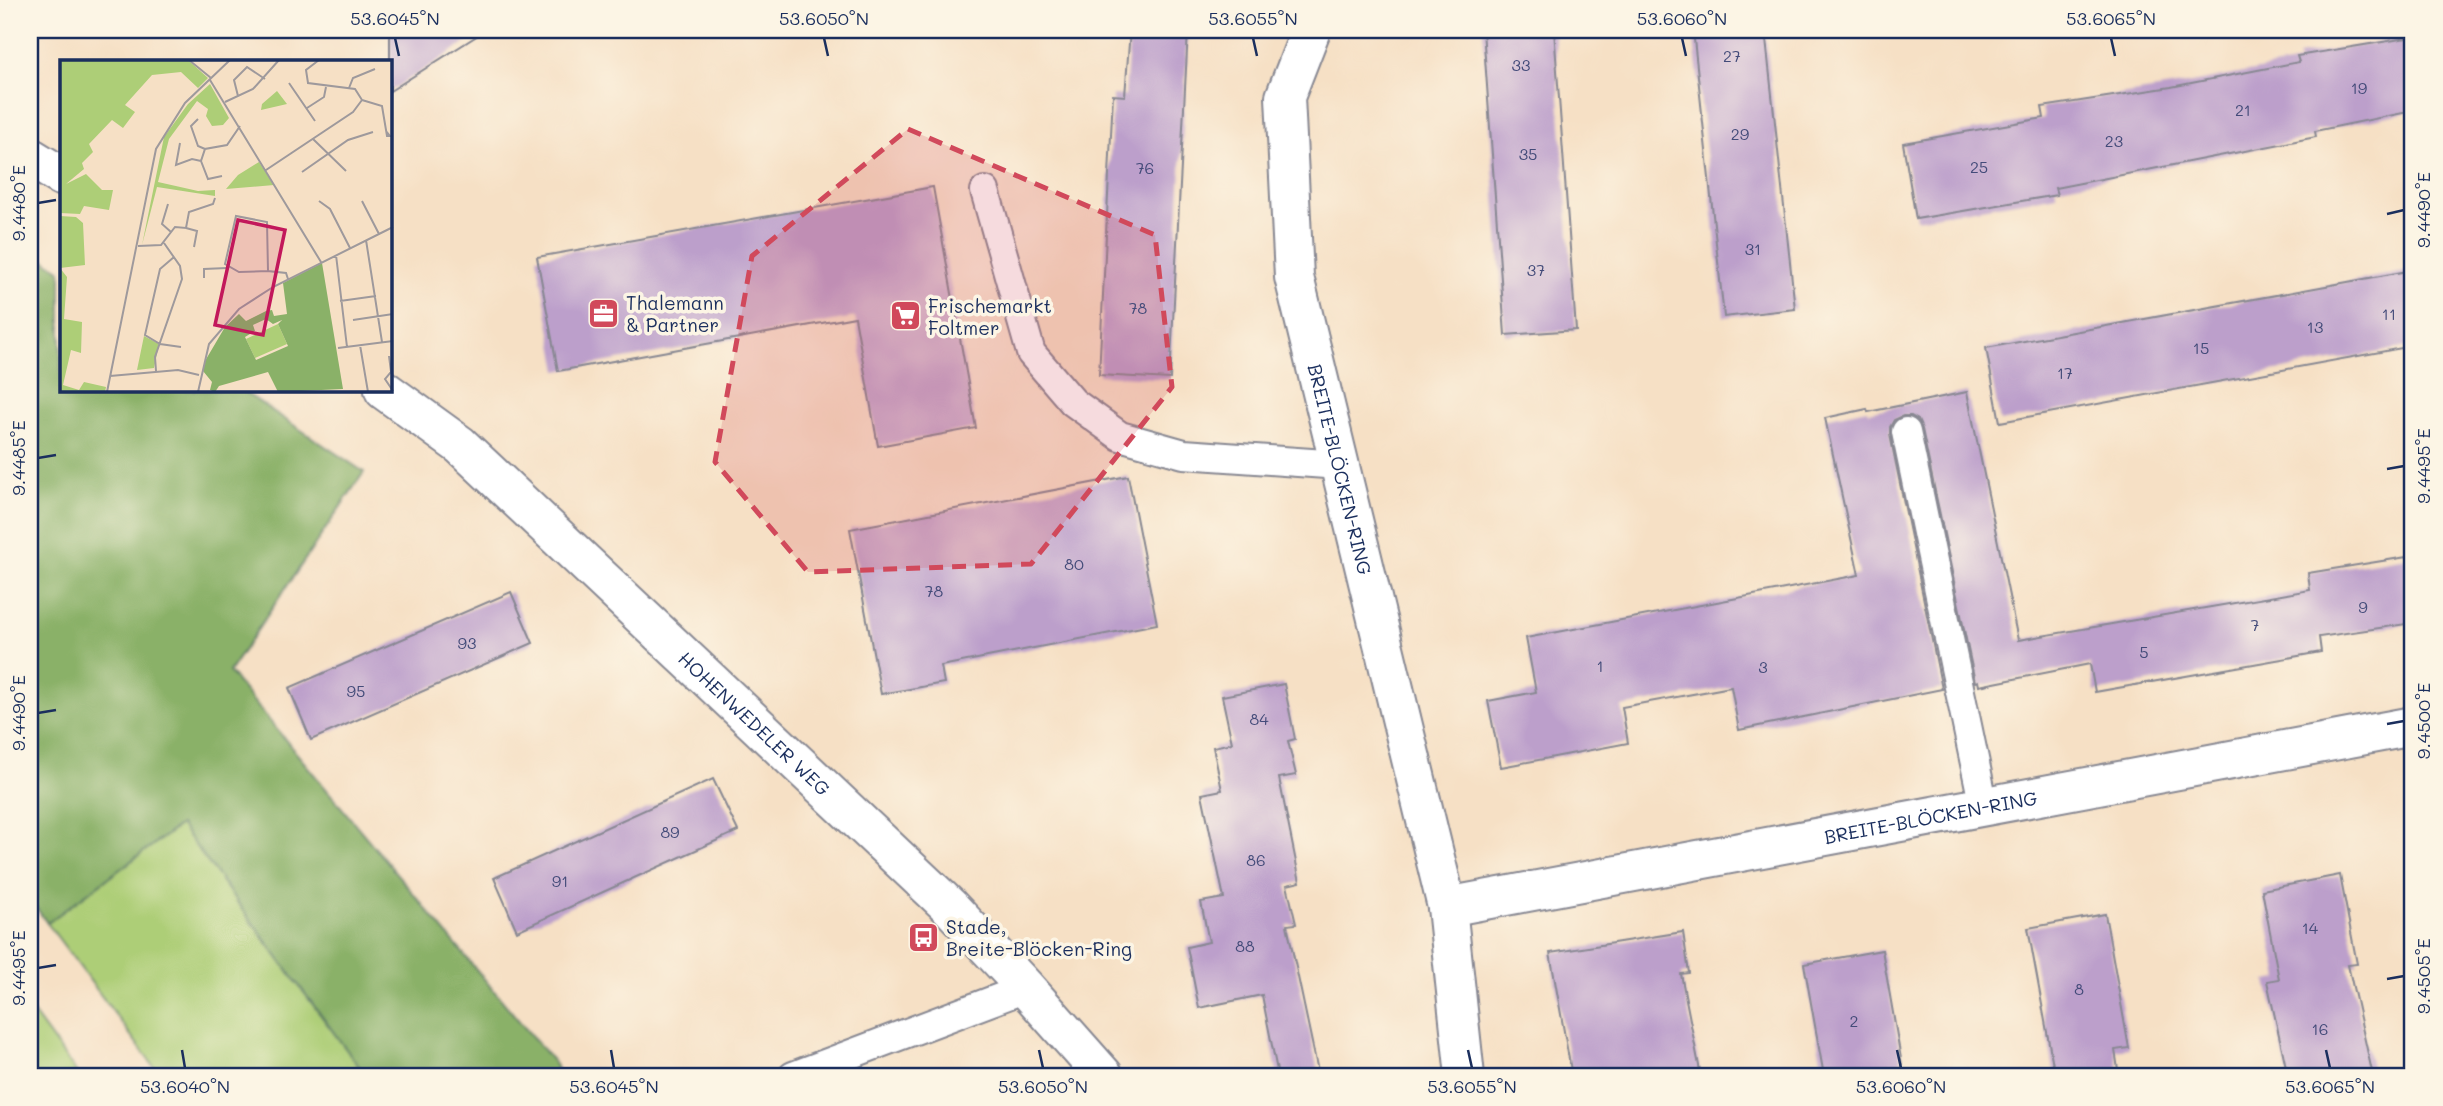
<svg xmlns="http://www.w3.org/2000/svg" width="2443" height="1106" font-family="Mali,sans-serif">
<style>
.green{fill:#adce77;stroke:#647e6a;stroke-width:2}
.forest{fill:#8ab168;stroke:#527063;stroke-width:2}
.building{fill:#bc9fcb}
.lines{fill:none;stroke-linecap:round;stroke-linejoin:round}
.service-casing{stroke:#888892;stroke-width:32}
.minor-casing{stroke:#888892;stroke-width:42}
.tertiary-casing{stroke:#888892;stroke-width:42}
.service{stroke:#fff;stroke-width:28}
.minor{stroke:#fff;stroke-width:38}
.tertiary{stroke:#fff;stroke-width:38}
.marked{fill:#d1495b;fill-opacity:0.2;stroke:#d1495b;stroke-width:5;stroke-dasharray:14 9;stroke-linejoin:round}
.ticks{fill:none;stroke:#1b2f5e;stroke-width:2.5}
.labels{text-anchor:middle;dominant-baseline:central;stroke-width:7;stroke-linejoin:round;paint-order:stroke}
.number-label{font-size:16px;fill:#434b79}
.poi-label{font-size:19px;fill:#1b2f5e;stroke:#fcf5e5;text-anchor:start}
.street-label{font-size:19px;fill:#1b2f5e;stroke:#fcf5e5}
.inset-road{fill:none;stroke:#9e999c;stroke-width:2}
.view{fill:#c2185b;fill-opacity:0.15;stroke:#c2185b;stroke-width:3.5}
.inset-edge{fill:none;stroke:#1b2f5e;stroke-width:3.5}
.neatline{fill:none;stroke:#1b2f5e;stroke-width:2.5}
.ticks-label{font-size:18px;text-anchor:middle;fill:#1b2f5e}
</style>
<rect width="100%" height="100%" fill="#fcf5e5"/>
<filter id="ink" filterUnits="userSpaceOnUse"><feTurbulence type="fractalNoise" baseFrequency=".0143" numOctaves="2"/><feDisplacementMap in="SourceGraphic" scale="14" xChannelSelector="R" yChannelSelector="G"/><feConvolveMatrix kernelMatrix="1 2 1 2 8 2 1 2 1" color-interpolation-filters="sRGB"/></filter>
<filter id="wash" filterUnits="userSpaceOnUse"><feTurbulence type="fractalNoise" baseFrequency=".00686" numOctaves="4" result="noise"/><feDisplacementMap in="SourceGraphic" scale="28" xChannelSelector="R" yChannelSelector="G"/><feGaussianBlur stdDeviation="1.57" result="paint"/><feColorMatrix in="noise" values="0 0 0 0 0 0 0 0 0 0 0 0 0 0 0 0 0 1.4 0 .05"/><feComposite in="paint" operator="in"/></filter>
<g filter="url(#wash)">
<rect width="100%" height="100%" fill="#f6e0c5"/>
<g class="green">
<path d="M180,825L366,1076H161L47,923Z"/>
<path d="M30,1009L79,1076H30Z"/>
</g>
<path class="forest" d="M30,250L61,271V390H241L364,472L229,672L555,1064L559,1076H366L180,825L47,923L30,899Z"/>
<g id="blocks">
<g class="building">
<path d="M390,30H486L390,91Z"/>
<path d="M1130,30H1188L1170,379L1099,375L1113,95L1125,96Z"/>
<path d="M1483,30H1554L1576,330L1505,335Z"/>
<path d="M1693,30H1765L1795,309L1724,317Z"/>
<path d="M2413,37V111L2315,131L2316,137L2055,188L2057,195L1916,219L1903,143L2044,118L2042,107L2171,87L2299,62L2297,56Z"/>
<path d="M933,187L976,428L878,446L855,317L558,371L537,257Z"/>
<path d="M2413,270V346L2000,422L1986,348Z"/>
<path d="M1967,392L2018,640L2310,590L2308,573L2413,556V623L2319,637L2321,652L2095,692L2090,664L1979,686L1978,681L1975,682L1922,429L1918,420L1911,416H1903L1894,420L1890,427V435L1942,689L1739,730L1731,687L1622,707L1628,743L1501,767L1488,701L1536,692L1526,638L1859,575L1825,418L1867,409L1868,412Z"/>
<path d="M1128,476L1157,624L941,666L944,683L881,694L850,529Z"/>
<path d="M511,592L533,643L311,740L289,688Z"/>
<path d="M1284,684L1295,739L1288,741L1296,775L1279,778L1300,882L1287,885L1296,924L1287,925L1319,1076H1278L1262,995L1199,1008L1187,947L1209,942L1201,902L1224,898L1202,794L1222,790L1213,747L1232,743L1222,696Z"/>
<path d="M713,779L738,831L517,931L494,878Z"/>
<path d="M2340,875L2357,964L2348,965L2373,1076H2288L2267,981L2279,979L2262,890Z"/>
<path d="M2105,914L2129,1048L2115,1050L2119,1076H2055L2028,928Z"/>
<path d="M1683,932L1689,973L1681,974L1701,1076H1572L1550,953Z"/>
<path d="M1882,950L1904,1076H1824L1804,964Z"/>
</g>
</g>
</g>
<g filter="url(#ink)">
<use href="#blocks" fill-opacity="0" stroke="#888892" stroke-width="2"/>
<g class="lines">
<defs>
<g id="service">
<path d="M985,191L1031,353L1073,402L1120,436L1184,454L1340,465"/>
<path d="M1906,432L1984,807"/>
<path d="M793,1076L1026,988"/>
</g>
<g id="minor">
<path id="s1" d="M1311,30L1285,97L1294,277L1447,907L1465,1076"/>
<path id="s2" d="M1447,907L2413,726"/>
</g>
<g id="tertiary">
<path d="M30,157L61,176"/>
<path id="s3" d="M384,390L460,445L950,907L1026,988L1104,1076"/>
</g>
</defs>
<use href="#service" class="service-casing"/>
<use href="#minor" class="minor-casing"/>
<use href="#tertiary" class="tertiary-casing"/>
<use href="#service" class="service"/>
<use href="#minor" class="minor"/>
<use href="#tertiary" class="tertiary"/>
</g>
</g>
<path class="marked" d="M908,129L1155,235L1172,387L1031,564L808,572L715,462L752,256Z"/>
<path class="ticks" d="M395,38L399,56M824,38L828,56M1253,38L1257,56M1682,38L1686,56M2111,38L2115,56M38,203L56,200M2387,214L2404,210M38,458L56,455M2387,469L2404,466M38,713L56,710M2387,724L2404,721M38,968L56,965M2387,979L2404,976M182,1050L185,1068M611,1050L614,1068M1039,1050L1043,1068M1468,1050L1472,1068M1897,1050L1901,1068M2326,1050L2330,1068"/>
<defs>
<symbol id="office-square" viewBox="-11 -11 22 22"><rect x="-9" y="-9" width="18" height="18" rx="4" fill="#d1495b" stroke="#fcf5e5"/><path d="M-6-3h4V-5.5h4V-3h4V5H-6ZM-1-4.5V-3h2v-1.5ZM-6 0V1H6V0Z" fill="#fff"/></symbol>
<symbol id="supermarket-square" viewBox="-11 -11 22 22"><rect x="-9" y="-9" width="18" height="18" rx="4" fill="#d1495b" stroke="#fcf5e5"/><path d="M-6-5.5h2.5l.6 2H6L4.5 2H-2.5L-4.4-4H-6ZM-1.5 3.2a1.3 1.3 0 1 0 .1 0ZM3 3.2a1.3 1.3 0 1 0 .1 0Z" fill="#fff"/></symbol>
<symbol id="bus-square" viewBox="-11 -11 22 22"><rect x="-9" y="-9" width="18" height="18" rx="4" fill="#d1495b" stroke="#fcf5e5"/><path d="M-5-6H5V4H4V6H2V4H-2V6H-4V4H-5ZM-3.5-4V0h7V-4ZM-3.5 1.2v1.5H-2V1.2ZM2 1.2v1.5H3.5V1.2Z" fill="#fff"/></symbol>
</defs>
<g fill-rule="evenodd">
<use href="#office-square" x="586" y="296" width="35" height="35"/>
<use href="#supermarket-square" x="888" y="298" width="35" height="35"/>
<use href="#bus-square" x="906" y="920" width="35" height="35"/>
</g>
<g class="labels">
<g class="number-label">
<text x="1732" y="55">27</text>
<text x="1521" y="64">33</text>
<text x="2359" y="87">19</text>
<text x="2243" y="109">21</text>
<text x="1740" y="133">29</text>
<text x="2114" y="140">23</text>
<text x="1528" y="153">35</text>
<text x="1979" y="166">25</text>
<text x="1145" y="167">76</text>
<text x="1753" y="248">31</text>
<text x="1536" y="269">37</text>
<text x="1138" y="307">78</text>
<text x="2389" y="313">11</text>
<text x="2315" y="326">13</text>
<text x="2201" y="347">15</text>
<text x="2065" y="372">17</text>
<text x="1074" y="563">80</text>
<text x="934" y="590">78</text>
<text x="2363" y="606">9</text>
<text x="2255" y="624">7</text>
<text x="467" y="642">93</text>
<text x="2144" y="651">5</text>
<text x="1600" y="665">1</text>
<text x="1763" y="666">3</text>
<text x="356" y="690">95</text>
<text x="1259" y="718">84</text>
<text x="670" y="831">89</text>
<text x="1256" y="859">86</text>
<text x="560" y="880">91</text>
<text x="2310" y="927">14</text>
<text x="1245" y="945">88</text>
<text x="2079" y="988">8</text>
<text x="1854" y="1020">2</text>
<text x="2320" y="1028">16</text>
</g>
<g class="poi-label">
<text x="626" y="302">Thalemann<tspan x="626" dy="22">&amp; Partner</tspan></text>
<text x="928" y="305">Frischemarkt<tspan x="928" dy="22">Foltmer</tspan></text>
<text x="946" y="926">Stade,<tspan x="946" dy="22">Breite-Blöcken-Ring</tspan></text>
</g>
<g class="street-label">
<text stroke="none"><textPath href="#s1" startOffset="450">BREITE-BLÖCKEN-RING</textPath></text>
<text stroke="none"><textPath href="#s3" startOffset="499">HOHENWEDELER WEG</textPath></text>
<text stroke="none"><textPath href="#s2" startOffset="492">BREITE-BLÖCKEN-RING</textPath></text>
</g>
</g>
<g transform="translate(60 60)">
<rect width="332" height="332" fill="#f6e0c5"/>
<path d="M0,0H128L148,18L138,28L121,12L92,15L65,45L75,52L63,68L52,60L29,84L33,92L22,103L24,109L6,124L26,114L42,130H53L49,150L24,146L20,154L0,153ZM150,24L169,58L163,65L152,66L146,56L148,49L137,41L109,79L98,122L138,131L155,130V136L97,127L82,185L104,77L128,44ZM217,31L227,44L201,50L202,44ZM199,102L214,125L166,129L178,115ZM0,156L16,157L23,163L25,205L0,208ZM0,208L7,217L4,259L22,262L21,293L11,290L3,325L19,330L24,322L46,327L45,332H0ZM218,264L227,284L195,298L186,279ZM84,276L99,284L94,308L77,310Z" fill="#adce77"/>
<path d="M262,203L283,329L218,332L208,312L159,326L155,332L150,330L152,322L143,311L145,301L165,267L179,254L186,261L206,251L212,250L214,256L227,254L223,223ZM206,259L213,264L222,260L218,264L228,286L196,300L185,277L195,271L193,265Z" fill="#8ab168" fill-rule="evenodd"/>
<path class="inset-road" d="M129,0L151,18M259,0L246,10L248,23L295,29L302,40M150,20L261,202M229,23L255,61M289,28L293,18L315,9M178,36L174,20L187,7L205,19M302,40L322,46L327,76H330L326,71M165,42L193,29L219,0M247,48L264,37L266,27M138,59L131,66L138,86L145,89M253,79L286,111M120,83L116,105L132,99L141,101M206,110L293,52L302,40M242,112L288,80L313,72M162,116L148,119L141,101L145,89L167,85L180,66M259,141L270,149L290,188M302,141L319,174M108,144L102,164L111,172M126,168L137,171L134,187M306,180L322,282M78,186L101,185L115,167L126,168L129,152L153,144L155,138M276,195L287,287M114,197L100,209L85,275L100,284L121,287M208,211L179,212L165,204L176,156L207,162L208,211L226,213L228,219M144,218V209L167,208M280,241L316,236M293,260L333,254M300,285L308,332M278,288L333,281M329,296L331,312L325,319L333,331M96,311L95,297L122,219L120,206L104,183M50,316L118,310L139,315M47,332L96,89L125,43L170,0M138,332L149,284L179,249L213,227L333,167"/>
<path class="view" d="M178,160L225,170L203,275L155,265Z"/>
<rect width="332" height="332" class="inset-edge"/>
</g>
<rect width="2443" height="1106" fill="none" stroke="#fcf5e5" stroke-width="77"/>
<rect x="38" y="38" width="2366" height="1030" class="neatline"/>
<g class="ticks-label">
<text x="395" y="25">53.6045°N</text>
<text x="824" y="25">53.6050°N</text>
<text x="1253" y="25">53.6055°N</text>
<text x="1682" y="25">53.6060°N</text>
<text x="2111" y="25">53.6065°N</text>
<text transform="translate(19 203) rotate(-90)" y="6">9.4480°E</text>
<text transform="translate(2424 210) rotate(-90)" y="6">9.4490°E</text>
<text transform="translate(19 458) rotate(-90)" y="6">9.4485°E</text>
<text transform="translate(2424 466) rotate(-90)" y="6">9.4495°E</text>
<text transform="translate(19 713) rotate(-90)" y="6">9.4490°E</text>
<text transform="translate(2424 721) rotate(-90)" y="6">9.4500°E</text>
<text transform="translate(19 968) rotate(-90)" y="6">9.4495°E</text>
<text transform="translate(2424 976) rotate(-90)" y="6">9.4505°E</text>
<text x="185" y="1093">53.6040°N</text>
<text x="614" y="1093">53.6045°N</text>
<text x="1043" y="1093">53.6050°N</text>
<text x="1472" y="1093">53.6055°N</text>
<text x="1901" y="1093">53.6060°N</text>
<text x="2330" y="1093">53.6065°N</text>
</g>
</svg>
